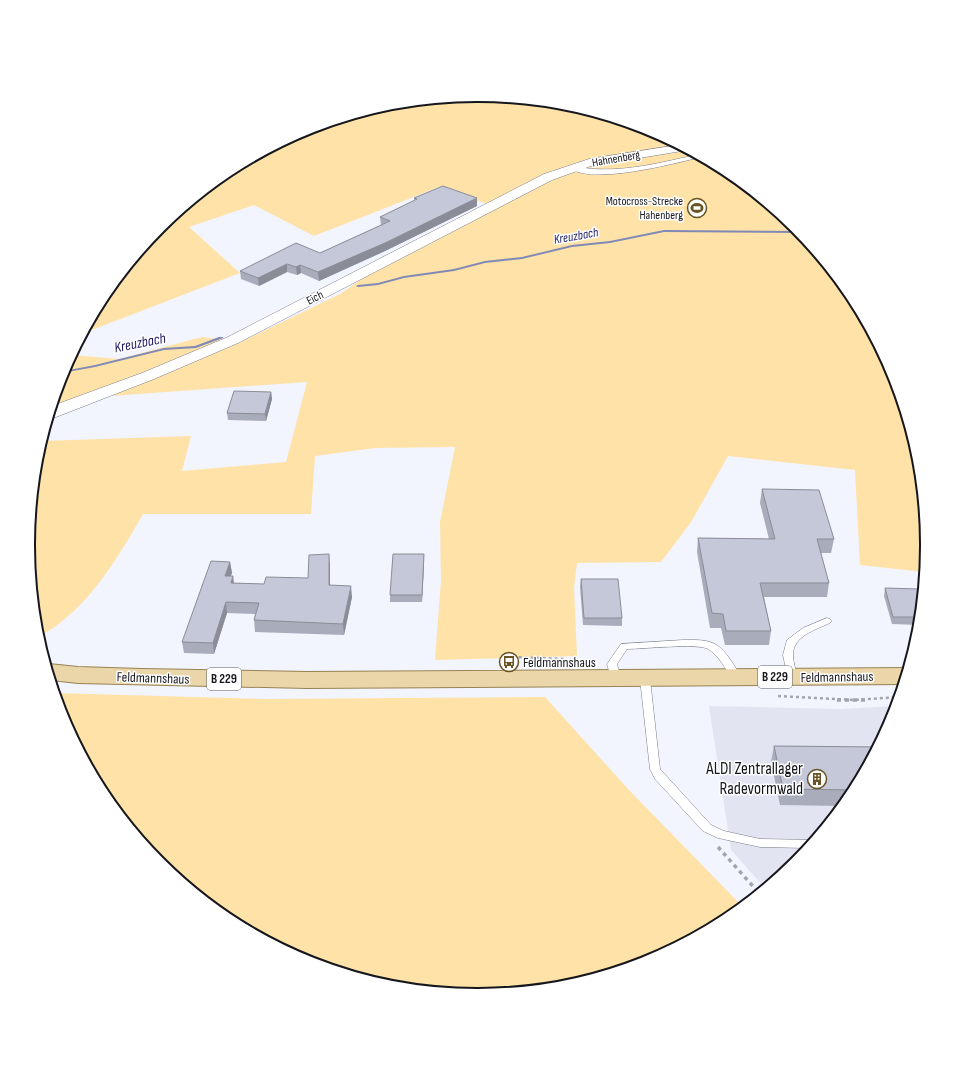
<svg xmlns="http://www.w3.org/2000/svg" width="955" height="1090" font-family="'Sofia Sans Condensed',sans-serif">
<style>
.built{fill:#e2e4f2}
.green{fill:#fee2a8}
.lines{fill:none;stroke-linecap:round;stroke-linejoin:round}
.stream{fill:#8088b6;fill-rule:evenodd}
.lane-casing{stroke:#7a7c8b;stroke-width:1}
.street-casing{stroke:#7a7c8b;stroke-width:1}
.primary-casing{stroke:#978253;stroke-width:2}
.path-far1{stroke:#a3a5ad;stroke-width:2.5;stroke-dasharray:3 3;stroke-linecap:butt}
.path{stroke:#a3a5ad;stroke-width:3.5;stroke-dasharray:4 4;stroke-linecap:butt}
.lane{fill:#fff;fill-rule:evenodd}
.street{fill:#fff;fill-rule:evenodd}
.primary{fill:#ebd6a9;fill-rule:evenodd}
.wall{fill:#a9acba}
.shaded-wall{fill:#8a8c97}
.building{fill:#c5c8d8;stroke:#8a8c97}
.labels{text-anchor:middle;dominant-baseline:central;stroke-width:3;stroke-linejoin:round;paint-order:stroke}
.far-street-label{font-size:12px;fill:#16171d;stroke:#fff}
.far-poi-label{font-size:12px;fill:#16171d;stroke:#fff;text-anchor:end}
.far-water-label{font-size:13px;font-style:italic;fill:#1e1b63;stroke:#fff}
.shield{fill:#fff;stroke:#5c5d61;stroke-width:1}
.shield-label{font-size:13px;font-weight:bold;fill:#16171d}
.poi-label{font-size:14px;fill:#16171d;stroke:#fff;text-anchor:start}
.street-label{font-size:14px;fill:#16171d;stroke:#fff}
.water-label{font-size:15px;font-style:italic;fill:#1e1b63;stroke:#fff}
.near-poi-label{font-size:17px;fill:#16171d;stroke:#fff;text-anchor:end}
.rim{fill:none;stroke:#16171d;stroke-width:2}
</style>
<rect width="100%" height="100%" fill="#f2f4fe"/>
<path class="built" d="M709,706L841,709L896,706L893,717L851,795L795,863L765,888L731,850Z"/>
<g class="green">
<path d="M478,96L565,104L650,130L680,146L587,161L487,204L439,187L314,236L254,205L189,227L240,273L84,333L104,295L160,227L228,171L306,130L390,104Z"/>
<path d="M688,150L727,171L795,227L851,295L893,373L918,458L927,545L924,572L860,565L855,470L728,456L691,522L661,562L577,563L574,588L577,656L435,660L441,581L440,522L455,447L375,448L315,456L311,514H143C121,552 97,594 61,622C54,628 46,632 38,637L28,545L37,457L42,441L191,436L182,471L286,462L307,382L110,396L239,343L340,294L366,276L551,179L594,165Z"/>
<path d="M202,337L225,340L115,384L52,407L62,373L72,355L119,359Z"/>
<path d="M55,693L266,699L545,697L628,789L742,906L727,919L649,960L565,986L477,994L390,986L305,960L228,919L159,863L104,795L62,717Z"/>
</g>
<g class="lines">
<g class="stream">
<path d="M664,230L798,231L800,233L664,232L610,243L572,247L522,259L485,263L454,271L404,278L378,285L358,287L356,286L358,285L378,283L404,276L454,269L485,261L522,257L572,245L610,241Z"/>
<path d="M219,337H223V338L196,348L164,350L95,367L62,373L64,371L95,365L164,348L195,346Z"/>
</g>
<defs>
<g id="lane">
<path d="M696,155L701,157C672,164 593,185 569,168L572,166C615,175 654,164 696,155Z"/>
<path d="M827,618L830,619L832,621L830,623C815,630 793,636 793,655C793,662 796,670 797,677L796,679H788L783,655L787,640L803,628Z"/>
<path d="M683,640C693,640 705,639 715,644C726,650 735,667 742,678L741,680H733C726,670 719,655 708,649C698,643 642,649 627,649L617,664L621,679L620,681H612L607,664L621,644Z"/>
<path d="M645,676L649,677L650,679L660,769L711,825L724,831L760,839L814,840L807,848L760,847L718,838L703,831L655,779L650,769L640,679L641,677Z"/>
</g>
<path id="street" d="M678,145L688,150L591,166L552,180L238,343L154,379L56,417L49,418L52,406L142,373L228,337L544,174L589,159Z"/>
<path id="primary" d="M49,664L78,667L141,669L307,672L908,668L903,684L307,688L78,683L51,680L46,665Z"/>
</defs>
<use href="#lane" class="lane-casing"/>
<use href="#street" class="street-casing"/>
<use href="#primary" class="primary-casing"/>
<g class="path-far1">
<path d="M501,660L514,657L565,659"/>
<path d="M778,696L854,700L899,697"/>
</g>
<g class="path">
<path d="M837,700H869"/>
<path d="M718,847L759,893"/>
</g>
<use href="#lane" class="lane"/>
<use href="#street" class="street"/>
<use href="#primary" class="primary"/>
</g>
<g class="wall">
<path d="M414,198L477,206L385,251L319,281L301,273L297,275L287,272L259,286L241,279L240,271L320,253L381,225L380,217L415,201Z"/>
<path d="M271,392L272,399L266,421L228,420L227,413Z"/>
<path d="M762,489L834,539L831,553H821L829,583L827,597H764L771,631L769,645H725L721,628H710L697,552L698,538L769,539L760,503Z"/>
<path d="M424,554V562L422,602H390V595Z"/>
<path d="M230,562L232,573L230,576H233L234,583L264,584L308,578L330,565V585L352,597L344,635L255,632L254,620L255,614L227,613L214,654L184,653L182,642Z"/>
<path d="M581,579L622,618V626L583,625L580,587Z"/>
<path d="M885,588L922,599L919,625L892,624L884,596Z"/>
<path d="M774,746L877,747L851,795L842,806L780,805L771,762Z"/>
</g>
<g class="shaded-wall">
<path d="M477,198V206L385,251L319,281L318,272Z"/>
<path d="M287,264V272L259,286L258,278Z"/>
<path d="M300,265L301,273L297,275L296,267Z"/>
<path d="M271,392L272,399L266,421L265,414Z"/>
<path d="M329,554L330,565V596L329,585Z"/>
<path d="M424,554V562L422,602V595Z"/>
<path d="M230,562L232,573L227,587L225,576Z"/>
<path d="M233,576L234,588L231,583Z"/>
<path d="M351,586L352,597L344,635L343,624Z"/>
<path d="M226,602L227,613L214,654L213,643Z"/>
</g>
<g class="building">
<path d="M443,186L477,198L385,243L318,272L300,265L296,267L287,264L258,278L240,271L296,243L320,253L390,221L380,217L417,199L414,198Z"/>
<path d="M234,391L271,392L265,414L227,413Z"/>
<path d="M762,489L819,490L834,539H817L829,583H760L771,631H726L723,614L712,613L698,538L775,539Z"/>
<path d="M329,554V585L351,586L343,624L254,620L259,603L226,602L213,643L182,642L211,561L230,562L225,576H233L231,583L264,584L266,577L308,578L309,555Z"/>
<path d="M393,554H424L422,595H390Z"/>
<path d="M581,579H618L622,618H584Z"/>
<path d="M885,588L919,589L922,599L920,617H893Z"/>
<path d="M774,746L877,747L854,790L783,789Z"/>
</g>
<defs>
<symbol id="stadium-ring" viewBox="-11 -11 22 22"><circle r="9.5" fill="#fff" stroke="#685322" stroke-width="1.5"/><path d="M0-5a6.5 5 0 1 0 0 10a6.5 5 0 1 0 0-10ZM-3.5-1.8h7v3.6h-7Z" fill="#685322"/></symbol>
<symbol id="bus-ring" viewBox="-11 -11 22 22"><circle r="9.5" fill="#fff" stroke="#685322" stroke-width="1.5"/><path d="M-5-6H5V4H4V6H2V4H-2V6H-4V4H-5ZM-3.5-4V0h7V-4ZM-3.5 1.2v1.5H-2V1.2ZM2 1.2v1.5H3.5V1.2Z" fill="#685322"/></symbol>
<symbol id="building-ring" viewBox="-11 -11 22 22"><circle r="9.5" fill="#fff" stroke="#685322" stroke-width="1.5"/><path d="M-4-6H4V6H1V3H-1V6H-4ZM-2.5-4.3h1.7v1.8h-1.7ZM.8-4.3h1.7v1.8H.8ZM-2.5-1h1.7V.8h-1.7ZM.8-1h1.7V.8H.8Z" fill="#685322"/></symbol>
</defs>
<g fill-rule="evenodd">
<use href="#stadium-ring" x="686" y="197" width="22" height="22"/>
<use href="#bus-ring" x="498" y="651" width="22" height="22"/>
<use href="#building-ring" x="806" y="768" width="22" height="22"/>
</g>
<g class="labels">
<g class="far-street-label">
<text transform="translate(616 159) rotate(-10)">Hahnenberg</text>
<text transform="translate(315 298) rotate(-27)">Eich</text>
</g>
<g class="far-poi-label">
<text x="683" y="201">Motocross-Strecke<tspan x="683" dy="14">Hahenberg</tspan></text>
</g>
<g class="far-water-label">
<text transform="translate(576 236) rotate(-10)">Kreuzbach</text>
</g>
<g class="shield">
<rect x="758" y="666" width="34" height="22" rx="3"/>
<rect x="207" y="668" width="34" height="22" rx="3"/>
</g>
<g class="shield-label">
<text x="775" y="677">B 229</text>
<text x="224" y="679">B 229</text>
</g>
<g class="poi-label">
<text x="523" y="662">Feldmannshaus</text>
</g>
<g class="street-label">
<text transform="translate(837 677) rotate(-1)">Feldmannshaus</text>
<text transform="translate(153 678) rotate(2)">Feldmannshaus</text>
</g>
<g class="water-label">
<text transform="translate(140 343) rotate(-11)">Kreuzbach</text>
</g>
<g class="near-poi-label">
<text x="803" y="769">ALDI Zentrallager<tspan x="803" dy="20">Radevormwald</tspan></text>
</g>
</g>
<path d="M0 0H955V1090H0ZM477 102H478A442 442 0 0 1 920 544V546A442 442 0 0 1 478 988H477A442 442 0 0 1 35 546V544A442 442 0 0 1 477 102Z" fill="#fff" fill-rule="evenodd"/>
<path class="rim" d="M477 102H478A442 442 0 0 1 920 544V546A442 442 0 0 1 478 988H477A442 442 0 0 1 35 546V544A442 442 0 0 1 477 102Z"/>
</svg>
